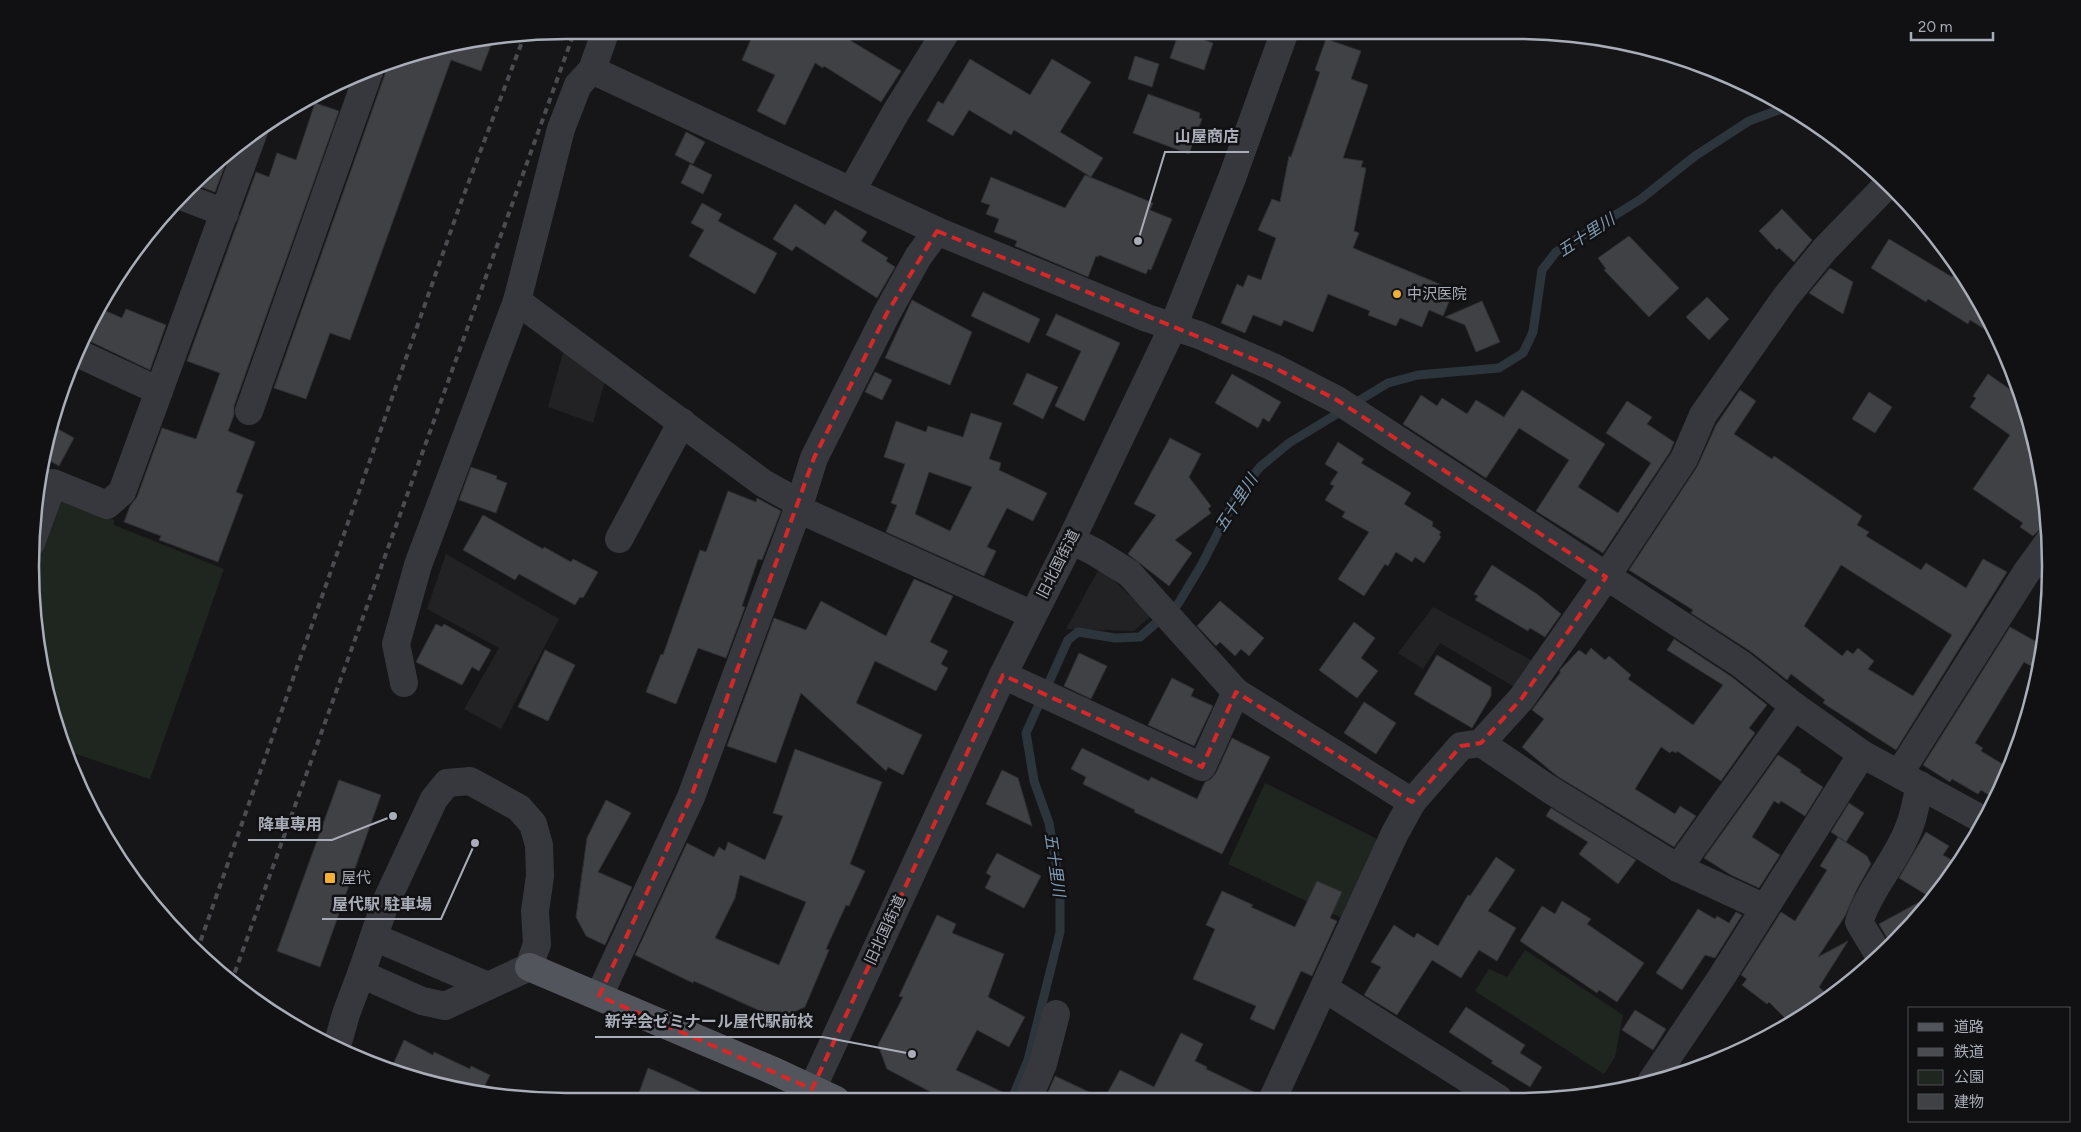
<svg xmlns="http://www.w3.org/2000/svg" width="2081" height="1132" font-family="Figtree,'Noto Sans JP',sans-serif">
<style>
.built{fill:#222225}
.green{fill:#1e261f}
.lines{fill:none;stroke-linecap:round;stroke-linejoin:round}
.stream{stroke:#2c353c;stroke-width:9}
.building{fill:#404145;stroke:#303034;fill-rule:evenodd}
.minor{stroke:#37383d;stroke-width:28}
.major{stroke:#53555c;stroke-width:28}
.rail{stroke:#4a4c52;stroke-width:4;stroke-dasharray:6 5;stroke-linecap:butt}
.marked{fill:none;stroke:#d62828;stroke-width:4;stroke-dasharray:10 6;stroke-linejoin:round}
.poi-dot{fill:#f2b134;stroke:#111113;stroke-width:2}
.labels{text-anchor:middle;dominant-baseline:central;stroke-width:5;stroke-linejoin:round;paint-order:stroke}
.poi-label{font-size:15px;fill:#a8adb8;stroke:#111113;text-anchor:start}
.street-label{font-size:15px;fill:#a8adb8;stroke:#111113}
.water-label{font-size:16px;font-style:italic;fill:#7f9bb3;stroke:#111113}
.rim{fill:none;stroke:#a8adb8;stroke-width:2.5}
.leader{fill:none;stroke:#a8adb8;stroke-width:2}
.callout-dot{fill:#a8adb8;stroke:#111113;stroke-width:2}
.callout-label{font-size:16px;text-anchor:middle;font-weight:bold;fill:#a8adb8;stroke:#111113;stroke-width:5;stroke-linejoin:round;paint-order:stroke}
</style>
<rect width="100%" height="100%" fill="#161618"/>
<g class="built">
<path d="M565,345L607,374L593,423L548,407Z"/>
<path d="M446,554L559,619L501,729L464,709L499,648L427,609Z"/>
<path d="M1100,567L1151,616L1134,631L1066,629Z"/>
<path d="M1433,607L1533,661L1516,688L1440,643L1423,669L1398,653Z"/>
</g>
<g class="green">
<path d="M61,495L114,520V525L224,569L150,779L64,750L48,704L31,601V580Z"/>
<path d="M1265,783L1379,840L1344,919L1228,864Z"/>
<path d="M1525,950L1623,1015L1615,1057L1604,1074L1475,991L1489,969L1507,977Z"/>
</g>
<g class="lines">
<path class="stream" d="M1012,1099L1028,1060L1060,932V887L1049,823L1034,781L1026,733L1068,640L1078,632L1115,638L1140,637L1178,604L1202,564L1236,497L1260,467L1289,443L1388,383L1418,375L1499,368L1523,353L1533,332L1542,270L1556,252L1641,199L1695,156L1749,121L1789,106"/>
</g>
<g class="building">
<path d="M755,30H833L901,71L881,102L824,66L823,68L815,63L785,125L757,111L775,75L742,60Z"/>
<path d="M1179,32L1213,43L1204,70L1170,58Z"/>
<path d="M494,37L481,71L451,60L350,340L330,333L306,399L274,388L385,74V62L462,40Z"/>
<path d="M1326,39L1361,51L1351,79L1368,85L1343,158L1363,161L1361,167L1366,168L1354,231L1359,233L1353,248L1454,290L1443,316L1429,310L1422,327L1400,318L1396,326L1368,315L1370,311L1328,294L1313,332L1284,320L1281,326L1253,315L1245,333L1221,323L1237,284L1243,287L1248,275L1261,280L1276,238L1258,230L1272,199L1280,202L1289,156L1291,157L1320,72L1315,70Z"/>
<path d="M1135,56L1159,64L1152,87L1128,79Z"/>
<path d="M970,59L1030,95L1052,59L1091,82L1060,132L1103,158L1091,177L1014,130L1011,135L969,110L953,136L927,121L938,101L943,104Z"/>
<path d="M1148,94L1200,113L1199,118L1202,119L1189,154L1133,133Z"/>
<path d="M315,103L339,111L234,406V415L228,431L255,442L236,492L243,495L218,562L159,540L161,536L124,522L130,506L137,497L162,428L196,439L220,373L187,361L256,172L269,177L277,153L296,160Z"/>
<path d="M686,132L705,142L693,164L675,155Z"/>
<path d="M221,158L227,160L215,192L193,184Z"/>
<path d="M690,164L712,175L703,194L681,183Z"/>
<path d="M1085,175L1153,203L1150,210L1172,219L1151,270L1148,269L1146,274L1099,255L1098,257L1096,256L1088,277L1015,246L1017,241L994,232L999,219L986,214L990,205L981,202L991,177L1065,208Z"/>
<path d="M702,203L722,214L718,221L777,253L755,294L689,256L704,230L691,223Z"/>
<path d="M795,204L825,225L835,210L867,232L861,241L888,258L886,261L895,267L877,298L796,246L792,251L773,239Z"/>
<path d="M1782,209L1812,240L1794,262L1779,248L1777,250L1759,231Z"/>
<path d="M1629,236L1679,288L1649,317L1604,270L1606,269L1598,258Z"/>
<path d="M1889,239L1952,277L1958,268L1996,329L1999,338L1970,320L1968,324L1928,299L1926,302L1871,268Z"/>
<path d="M1830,268L1853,282L1843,314L1809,293Z"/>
<path d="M983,292L1040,319L1029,343L971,316Z"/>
<path d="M1707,297L1729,319L1709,340L1686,317Z"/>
<path d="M912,300L972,332L950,385L885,358Z"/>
<path d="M1482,301L1500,342L1476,352L1465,325L1445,317Z"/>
<path d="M99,308L122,318L126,309L166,325L150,370L83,338Z"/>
<path d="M1056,314L1120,343L1084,421L1055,406L1081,351L1046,335Z"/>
<path d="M875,372L892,380L882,400L865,392Z"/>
<path d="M1027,373L1058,387L1043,419L1013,404Z"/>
<path d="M1232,374L1281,402L1269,422L1263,418L1258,428L1215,403Z"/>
<path d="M1988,374L2021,397L2033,427L2049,526L2042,527L2033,536L2020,527L2023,523L1973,489L2010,435L1970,407L1976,398L1973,396Z"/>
<path d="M1522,390L1605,444L1578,487L1618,513L1651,463L1606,433L1627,401L1652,417L1647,424L1674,442L1670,452L1603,553L1536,511L1569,460L1519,428L1486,478L1403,424L1421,395L1437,406L1442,398L1467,414L1476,400L1504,417Z"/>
<path d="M1740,390L1756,401L1734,434L1772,459L1774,456L1862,516L1857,525L1869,532L1866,536L1921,570L1926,563L1966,588L1983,559L2007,572L1896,750L1823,703L1825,700L1791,674L1787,680L1750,651L1691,613L1693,610L1629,570L1697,467L1716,425ZM1841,565L1952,635L1913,696L1868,669L1874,661L1858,648L1853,654L1847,650L1842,656L1804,626Z"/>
<path d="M1869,392L1892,407L1875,433L1852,419Z"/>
<path d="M971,413L1002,423L989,459L1001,463L999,470L1047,493L1033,521L1007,508L987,547L996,551L984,576L886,532L897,505L891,503L905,464L884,457L896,421L926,432L928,426L963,437ZM929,472L972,487L950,531L915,514Z"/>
<path d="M49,424L74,438L59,466L43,457Z"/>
<path d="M1170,438L1201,454L1189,477L1211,506L1208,509L1211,513L1175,540L1192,553L1169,586L1128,554L1156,515L1134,504Z"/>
<path d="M1338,442L1364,459L1361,463L1411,493L1404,504L1433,522L1432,526L1441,532L1439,535L1441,537L1424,563L1415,557L1412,562L1396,552L1388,566L1385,564L1364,596L1338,579L1369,532L1342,517L1345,512L1325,500L1334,486L1330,484L1338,472L1325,464Z"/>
<path d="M471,467L497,476L496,479L507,483L496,513L459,500Z"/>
<path d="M728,491L756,502L757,498L781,511L762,560L758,559L742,606L745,607L726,658L698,648L676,704L646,692L661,654L663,655L700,550L706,552Z"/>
<path d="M483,515L543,549L544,547L571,562L573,559L598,572L583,598L580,597L575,605L519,574L515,580L463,550Z"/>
<path d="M1492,565L1537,594L1561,614L1545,637L1530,628L1528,631L1475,600L1478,596L1474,594Z"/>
<path d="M914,579L953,596L930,642L948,651L941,664L948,668L936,691L875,661L856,703L922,735L903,775L888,767L886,771L801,693L776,763L727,746L774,618L806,630L821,601L886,636Z"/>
<path d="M1220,601L1264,638L1249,656L1241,649L1235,656L1220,642L1216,646L1197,626Z"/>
<path d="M1354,622L1375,638L1361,658L1378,671L1357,698L1319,670Z"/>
<path d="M436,624L442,627L444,624L491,650L479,671L472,667L462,685L416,662Z"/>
<path d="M2010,627L2044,646L2038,670L2024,662L1975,743L1983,748L1981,751L2009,768L1995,799L1981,790L1978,794L1952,779L1950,782L1923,765Z"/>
<path d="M1674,639L1732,677L1767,705L1749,728L1755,733L1721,781L1677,751L1676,753L1672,751L1670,753L1661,747L1635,789L1675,814L1680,806L1696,816L1674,847L1557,776L1522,747L1544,719L1532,710L1560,673V670L1579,650L1586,655L1591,648L1605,660L1609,656L1631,675L1628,679L1693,725L1723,685L1667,650Z"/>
<path d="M545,650L575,665L548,721L518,707Z"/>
<path d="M1079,653L1107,666L1091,699L1064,686Z"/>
<path d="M1437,655L1491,687V696L1472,728L1414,694Z"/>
<path d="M1172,678L1194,689L1191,696L1213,706L1194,746L1148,725Z"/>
<path d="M1364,702L1396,723L1376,754L1344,733Z"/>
<path d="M1232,738L1270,757L1222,854L1134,812L1135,810L1083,784L1086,777L1071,769L1082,748L1149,781L1151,777L1197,799L1205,782L1211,779L1216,773Z"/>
<path d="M795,749L882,782L850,864L865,871L849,906L846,905L826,949L829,950L805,1007L778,1019L694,981L693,983L635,955L687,843L714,857L719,847L725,851L728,842L765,860L783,816L773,813ZM740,875L806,902L779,965L715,938L735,898Z"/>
<path d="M1778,755L1801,770L1800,772L1823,787L1805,816L1781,801L1779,804L1774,801L1752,837L1780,855L1759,888L1731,875L1704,858Z"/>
<path d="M1002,770L1018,778L1032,826L986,804Z"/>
<path d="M339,780L381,795L320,967L277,951Z"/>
<path d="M606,800L631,813L598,872L632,887L605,945L586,936L576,917L587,838Z"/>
<path d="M1849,803L1864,813L1846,842L1831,832Z"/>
<path d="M1551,808L1636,860L1618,884L1579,854L1588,842L1546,816Z"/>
<path d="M1926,832L1949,846L1943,855L1957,863L1933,894H1925L1899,878Z"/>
<path d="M1838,837L1867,856L1871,864L1857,889L1845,916L1818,957L1848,941L1819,987L1830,997L1813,1012L1790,1023L1769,1002L1767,1004L1742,985L1747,979L1741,975L1781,912L1795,921L1827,870L1820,866Z"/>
<path d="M997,853L1041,876L1024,908L985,888L991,876L986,873Z"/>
<path d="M1496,857L1515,870L1488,911L1516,928L1497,961L1479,950L1461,978L1432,960L1397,1015L1364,995L1381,967L1371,962L1394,925L1414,938L1417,933L1438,946L1468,895L1470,896Z"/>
<path d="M1317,881L1342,892L1330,918L1337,921L1312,976L1301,971L1274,1030L1250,1019L1256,1006L1193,979L1215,929L1206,925L1222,891L1253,905L1251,907L1295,927Z"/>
<path d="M1932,895L1894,945L1892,947L1879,924Z"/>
<path d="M1562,901L1591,919L1587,924L1644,963L1617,1002L1599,990L1597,993L1520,941L1542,906L1555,914Z"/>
<path d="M1698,909L1715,919L1717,916L1729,923L1736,912L1742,915L1715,958L1705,955L1682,990L1656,973Z"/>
<path d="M937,915L956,924L952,933L1004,954L988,997L1025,1017L1009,1047L977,1030L956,1070L1013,1097V1099L946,1100L887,1069L878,1045L903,997L899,996Z"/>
<path d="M1466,1007L1525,1045L1520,1053L1542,1067L1530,1087L1491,1063L1493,1061L1449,1032Z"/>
<path d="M1635,1010L1666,1029L1653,1050L1622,1030Z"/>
<path d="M1181,1033L1203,1044L1195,1061L1207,1067L1206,1069L1258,1094V1099H1045L1055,1076L1104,1099L1120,1070L1154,1087Z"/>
<path d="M404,1040L433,1055L434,1052L470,1069L471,1066L490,1075L481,1093L427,1084L391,1069Z"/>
<path d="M648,1068L669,1077L718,1100L636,1101Z"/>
</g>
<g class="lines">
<g class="minor">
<path d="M606,30L592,70L937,231L1147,318L1199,335L1273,367L1337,400L1741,664L1794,706L1862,754L1985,821"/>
<path d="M852,190L896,112L947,30"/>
<path d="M181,196L225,213"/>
<path d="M517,301L763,483L792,499L798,509L1033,615"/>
<path d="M75,352L159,391"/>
<path d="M249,411L370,69"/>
<path d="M619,539L682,422"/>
<path d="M1071,540L1095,552L1129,573L1236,692L1412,802"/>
<path d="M31,543L53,483L107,505L122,492L254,131"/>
<path d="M1003,675L1202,767L1236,692"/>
<path d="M404,683L396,644L418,565L517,301L561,129L578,85L592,70"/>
<path d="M1481,743L1549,789L1678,868L1765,908"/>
<path d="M1899,774L2026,573L2049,541"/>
<path d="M470,781L519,808L533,824L539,845L540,876L535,911L537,944L529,967L445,1006L422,1001L361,974L385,904L434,799L447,783Z"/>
<path d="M1678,868L1794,706"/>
<path d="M374,937L488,986"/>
<path d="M1880,957L1859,922C1871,886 1899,858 1911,822C1915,810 1917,797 1920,785"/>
<path d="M1324,988L1498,1098"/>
<path d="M599,996L691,797L798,509L814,458L887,313L918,257L937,231"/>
<path d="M337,1046L346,1014L361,974"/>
<path d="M1651,1082L1721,978L1862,754"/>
<path d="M812,1089L1003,675L1071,540L1173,327L1232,178L1285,31"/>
<path d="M1273,1098L1394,835L1412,802L1461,746L1481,743L1522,698L1606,577L1684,459L1703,415L1785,298L1825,249L1888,184"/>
<path d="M1028,1099L1043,1064L1056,1014"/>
</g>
<path class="major" d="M529,967L776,1072L836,1100"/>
<g class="rail">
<path d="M197,951L460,205L525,34"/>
<path d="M231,983L575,30"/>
</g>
</g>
<path class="marked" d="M937,231L1273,367L1337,400L1606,577L1522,698L1481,743L1461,746L1412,802L1236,692L1202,767L1003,675L812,1089L599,996L691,797L814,458L887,313Z"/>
<g class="poi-dot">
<circle cx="1397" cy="294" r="5"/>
<rect x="324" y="872" width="12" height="12" rx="2.5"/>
</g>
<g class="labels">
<g class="poi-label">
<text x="1407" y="294">中沢医院</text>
<text x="341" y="878">屋代</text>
</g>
<g class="street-label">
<text transform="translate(1058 564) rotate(-63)">旧北国街道</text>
<text transform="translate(885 930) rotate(-65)">旧北国街道</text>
</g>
<g class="water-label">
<text transform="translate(1586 235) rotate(-33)">五十里川</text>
<text transform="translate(1236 503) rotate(-57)">五十里川</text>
<text transform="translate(1055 865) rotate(82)">五十里川</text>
</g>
</g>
<path d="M0 0H2081V1132H0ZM566 39H1515A527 527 0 0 1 2042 566V566A527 527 0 0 1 1515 1093H566A527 527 0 0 1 39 566V566A527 527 0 0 1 566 39Z" fill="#111113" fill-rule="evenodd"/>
<path class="rim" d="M566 39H1515A527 527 0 0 1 2042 566V566A527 527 0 0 1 1515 1093H566A527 527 0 0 1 39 566V566A527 527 0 0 1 566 39Z"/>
<path class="leader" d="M1138 241L1165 152H1249M393 816L332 840H248M475 843L441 919H322M912 1054L823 1037H595"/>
<g class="callout-dot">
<circle cx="1138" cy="241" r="5"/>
<circle cx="393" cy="816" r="5"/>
<circle cx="475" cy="843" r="5"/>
<circle cx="912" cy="1054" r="5"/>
</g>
<g class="callout-label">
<text x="1207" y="142">山屋商店</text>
<text x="290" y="830">降車専用</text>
<text x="382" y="910">屋代駅 駐車場</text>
<text x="709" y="1027">新学会ゼミナール屋代駅前校</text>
</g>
<rect x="1908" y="1007" width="162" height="115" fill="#111113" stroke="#4d4f55"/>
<rect x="1918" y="1023" width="25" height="8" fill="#53555c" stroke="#4d4f55"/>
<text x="1954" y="1032" font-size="15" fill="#a8adb8">道路</text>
<rect x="1918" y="1048" width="25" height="8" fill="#4a4c52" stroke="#4d4f55"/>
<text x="1954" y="1057" font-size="15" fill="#a8adb8">鉄道</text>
<rect x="1918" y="1070" width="25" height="15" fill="#1e261f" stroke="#4d4f55"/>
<text x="1954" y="1082" font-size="15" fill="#a8adb8">公園</text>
<rect x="1918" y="1094" width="25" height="15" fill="#404145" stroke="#4d4f55"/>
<text x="1954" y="1107" font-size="15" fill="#a8adb8">建物</text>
<path d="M1911 32v8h82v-8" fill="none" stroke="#a8adb8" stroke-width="2.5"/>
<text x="1918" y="32" font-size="15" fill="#a8adb8" stroke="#111113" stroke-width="4" paint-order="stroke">20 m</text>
</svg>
